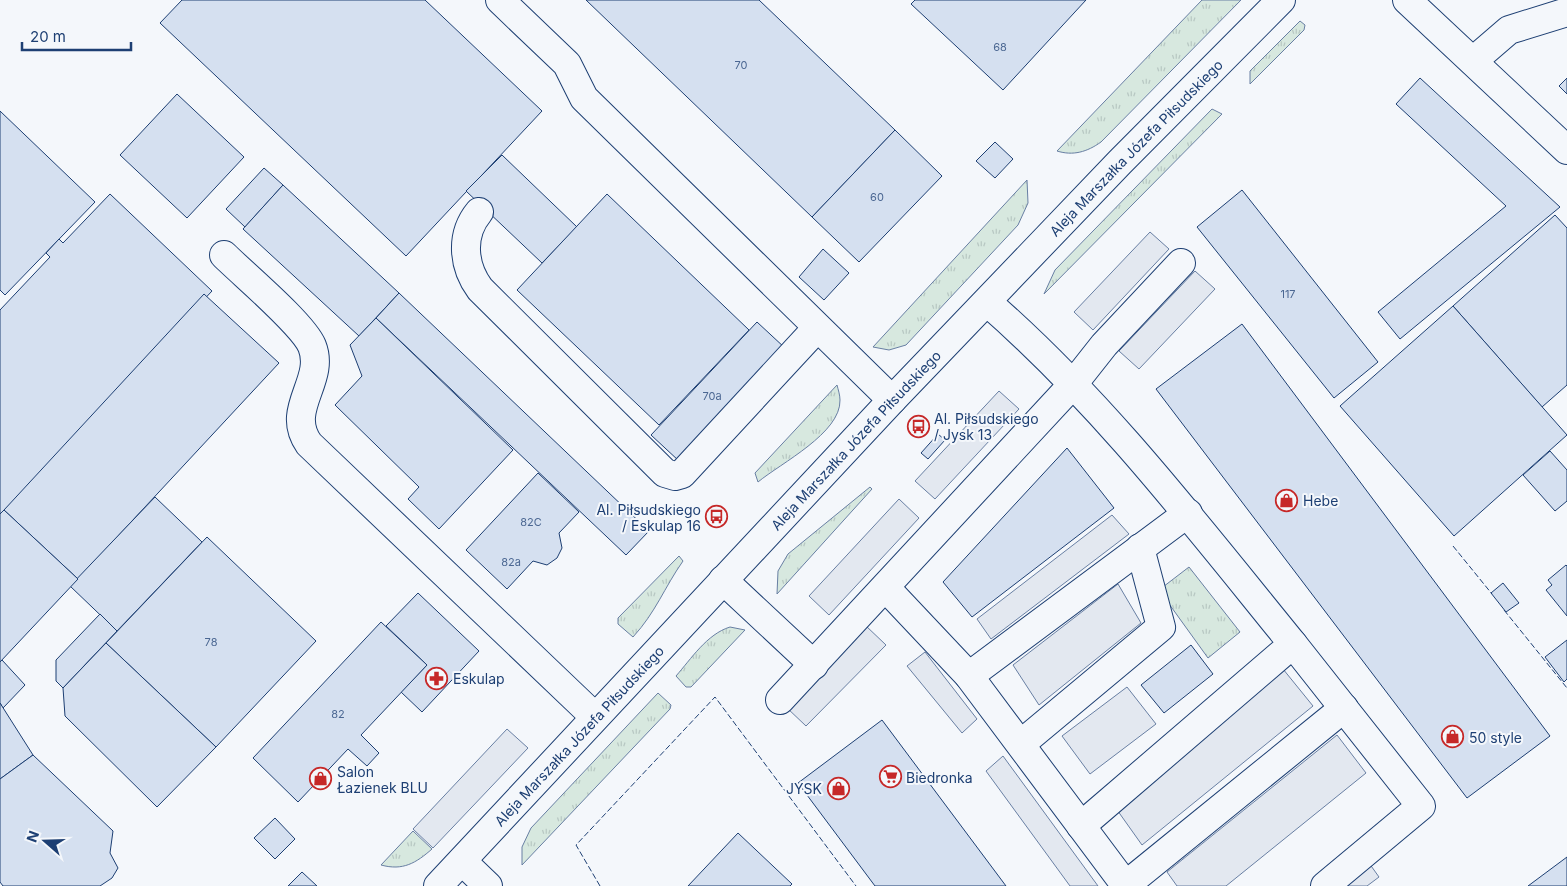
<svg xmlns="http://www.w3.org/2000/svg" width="1567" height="886" font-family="Inter,sans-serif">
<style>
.grass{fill:url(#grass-tufts);stroke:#687fa3}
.parking{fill:#e3e8f0;stroke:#687fa3}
.building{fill:#d5e0f0;stroke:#1d3f73}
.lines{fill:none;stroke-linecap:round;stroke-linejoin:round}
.minor-casing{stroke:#1d3f73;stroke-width:30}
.minor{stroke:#f4f7fb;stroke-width:28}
.fence{stroke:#1d3f73;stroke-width:1;stroke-dasharray:6 2.5;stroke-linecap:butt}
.labels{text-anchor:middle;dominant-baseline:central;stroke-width:4;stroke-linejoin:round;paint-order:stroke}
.number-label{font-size:11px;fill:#4b6792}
.street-label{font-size:14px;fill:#1d3f73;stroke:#f4f7fb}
.poi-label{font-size:14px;fill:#1d3f73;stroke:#f4f7fb;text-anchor:start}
</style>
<defs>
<pattern id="grass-tufts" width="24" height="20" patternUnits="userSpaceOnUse" patternTransform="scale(1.25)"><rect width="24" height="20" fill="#d7e8df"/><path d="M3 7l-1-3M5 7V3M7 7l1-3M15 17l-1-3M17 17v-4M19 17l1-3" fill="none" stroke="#b8c8c3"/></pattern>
</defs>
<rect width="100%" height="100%" fill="#f4f7fb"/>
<g class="grass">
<path d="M1202,0H1241L1101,142C1087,152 1073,156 1057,151Z"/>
<path d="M1300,21L1305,25L1304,30L1250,84V71Z"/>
<path d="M1212,109L1222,114L1044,294L1055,270Z"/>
<path d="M1027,180L1028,203L1018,225L906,345L889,350L873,347Z"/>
<path d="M837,385C838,389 840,395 840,400C841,433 781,463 758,482L755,473Z"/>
<path d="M870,487L872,489L777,594L778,571L788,554Z"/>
<path d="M679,556L683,561C664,588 656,612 633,637L618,624V618Z"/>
<path d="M1189,567L1240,632L1208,658L1159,590Z"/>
<path d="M730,627L745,630L691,687H686L676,676C691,659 707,634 730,627Z"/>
<path d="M658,693L671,705L670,709L522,865V847L531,828Z"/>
<path d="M413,831L432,849C416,863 403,871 381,865Z"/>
</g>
<g class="parking">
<path d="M1150,232L1169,249L1093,330L1074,312Z"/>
<path d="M1195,271L1215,289L1139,369L1119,351Z"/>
<path d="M999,391L1019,409L935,499L915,481Z"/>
<path d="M899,499L919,518L829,615L809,596Z"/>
<path d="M1112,515L1129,534L991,639L977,619Z"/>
<path d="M1118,584L1141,623L1039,705L1013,665Z"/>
<path d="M865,625L886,645L806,726L786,707Z"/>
<path d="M925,652L977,719L962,733L907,666Z"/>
<path d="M1283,669L1313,706L1142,845L1115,807Z"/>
<path d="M1127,687L1156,724L1090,774L1062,736Z"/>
<path d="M507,729L528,748L433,848L413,829Z"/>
<path d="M1337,735L1366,773L1226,886H1177L1167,872Z"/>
<path d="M1003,756L1098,886H1070L986,771Z"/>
<path d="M1369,863L1379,877L1367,886H1341Z"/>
</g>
<g class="building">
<path d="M182,0H425L542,111L406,256L160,23Z"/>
<path d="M586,0H759L895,130L812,217Z"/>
<path d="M915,0H1086L1003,90L911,4Z"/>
<path d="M1420,78L1560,207L1400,339L1378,312L1506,206L1396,104Z"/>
<path d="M1567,78V94L1559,86Z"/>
<path d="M177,94L244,157L187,218L120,155Z"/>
<path d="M0,111L95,202L5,295L0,290Z"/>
<path d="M895,130L942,176L859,262L812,217Z"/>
<path d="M995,142L1013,159L995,178L976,161Z"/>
<path d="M502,155L577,227L542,263L466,191Z"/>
<path d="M264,168L283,185L245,227L226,209Z"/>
<path d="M283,185L399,293L359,336L243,229Z"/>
<path d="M1242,190L1378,362L1334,398L1197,227Z"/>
<path d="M110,194L212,291L0,516V310L50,257L46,253L59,239L63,243Z"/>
<path d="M607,194L749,330L659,425L517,290Z"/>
<path d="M1555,215L1567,228V385L1542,407L1453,306Z"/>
<path d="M823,249L849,273L824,300L799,277Z"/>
<path d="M399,293L649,531L626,555L376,318Z"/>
<path d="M204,294L279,363L78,579L4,510Z"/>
<path d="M1453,306L1567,435L1454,536L1340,406Z"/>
<path d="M376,318L513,450L439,529L408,499L419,487L335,405L362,376L350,345Z"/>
<path d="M757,322L785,348L679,461L651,435Z"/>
<path d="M1242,324L1550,736L1467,798L1156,389Z"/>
<path d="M938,434L945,440L928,459L921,453Z"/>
<path d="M1067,448L1114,508L972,617L943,582Z"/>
<path d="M1550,451L1567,470V501L1555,511L1523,475Z"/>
<path d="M538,473L579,512L559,533L562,548L557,558L547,565L533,561L507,589L466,550Z"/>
<path d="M155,497L202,542L117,631L70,586Z"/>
<path d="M4,510L78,579L0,662V514Z"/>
<path d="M207,537L316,641L216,747L106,643Z"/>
<path d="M1566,565L1567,566V616L1546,590L1552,585L1548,580Z"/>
<path d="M1503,583L1519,603L1506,612L1491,593Z"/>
<path d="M418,593L479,651L422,712L401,692L427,665L386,626Z"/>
<path d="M100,614L117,631L63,688L56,681V660Z"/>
<path d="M381,622L427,665L361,735L379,753L367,766L348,749L298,802L253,758Z"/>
<path d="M1567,640V679L1564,682L1545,657Z"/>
<path d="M106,643L216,747L157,807L65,716L63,688Z"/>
<path d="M1191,645L1213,674L1164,713L1141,685Z"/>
<path d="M2,660L25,685L3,708L0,703V662Z"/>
<path d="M0,703L33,755L0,779Z"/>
<path d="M882,720L1006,886H875L798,783Z"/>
<path d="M33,755L113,831L110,853L118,868L112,878L100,886H3L0,882V779Z"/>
<path d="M275,818L295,839L275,859L254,838Z"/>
<path d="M738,833L792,884L790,886H688Z"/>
<path d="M1567,857V886H1528Z"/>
<path d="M302,872L317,886H288Z"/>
</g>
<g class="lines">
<defs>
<g id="minor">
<path d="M500,0L567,64L584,98L892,400"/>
<path d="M1407,0L1567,150"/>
<path d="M1473,61L1509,30L1567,12"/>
<path d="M479,212C460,235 463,266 480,289L665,473L675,476L682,474L817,328"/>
<path d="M224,255C243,274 303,324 312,346C326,381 284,409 309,444L595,717"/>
<path d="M987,302C1103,403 1196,525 1293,644L1081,826"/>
<path d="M723,580L814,665"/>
<path d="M886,588L969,676L1126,886"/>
<path d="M1293,644L1421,806L1325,886"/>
<path d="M969,676L1188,513"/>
<path d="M780,700L1074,383L1104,345L1181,263"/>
<path d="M1022,743L1161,627L1140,548"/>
<path d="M462,861L488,886"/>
<path d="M1126,885L1344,708"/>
<path id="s1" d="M438,886L892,400L1120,162L1281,0"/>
</g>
</defs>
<use href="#minor" class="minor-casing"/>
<use href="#minor" class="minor"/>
<g class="fence">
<path d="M1453,546L1492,594"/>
<path d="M1504,610L1567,688"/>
<path d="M600,886L576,845L715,697L856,886"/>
</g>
</g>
<defs>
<symbol id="bus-ring" viewBox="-11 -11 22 22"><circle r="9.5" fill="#f4f7fb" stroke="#c62828" stroke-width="1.5"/><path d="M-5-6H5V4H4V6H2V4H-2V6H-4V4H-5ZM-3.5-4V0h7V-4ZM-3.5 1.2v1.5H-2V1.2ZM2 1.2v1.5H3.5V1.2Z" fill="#c62828"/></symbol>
<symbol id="shop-ring" viewBox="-11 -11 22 22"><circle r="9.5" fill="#f4f7fb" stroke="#c62828" stroke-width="1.5"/><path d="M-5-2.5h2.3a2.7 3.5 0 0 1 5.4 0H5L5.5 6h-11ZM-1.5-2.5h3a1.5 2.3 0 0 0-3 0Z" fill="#c62828"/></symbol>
<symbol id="pharmacy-ring" viewBox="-11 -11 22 22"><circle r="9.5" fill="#f4f7fb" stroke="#c62828" stroke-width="1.5"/><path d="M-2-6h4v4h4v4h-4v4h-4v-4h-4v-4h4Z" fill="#c62828"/></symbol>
<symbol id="supermarket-ring" viewBox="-11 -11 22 22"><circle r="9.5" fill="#f4f7fb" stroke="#c62828" stroke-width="1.5"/><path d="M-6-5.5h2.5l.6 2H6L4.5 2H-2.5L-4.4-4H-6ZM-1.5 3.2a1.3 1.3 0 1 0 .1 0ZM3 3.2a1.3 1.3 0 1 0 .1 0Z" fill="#c62828"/></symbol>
</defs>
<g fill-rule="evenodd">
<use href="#bus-ring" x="906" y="414" width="25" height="25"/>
<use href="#shop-ring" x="1274" y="488" width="25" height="25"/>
<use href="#bus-ring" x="704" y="504" width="25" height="25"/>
<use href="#pharmacy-ring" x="424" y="666" width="25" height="25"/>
<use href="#shop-ring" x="1440" y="724" width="25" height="25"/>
<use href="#supermarket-ring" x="878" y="764" width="25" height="25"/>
<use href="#shop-ring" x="308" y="766" width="25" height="25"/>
<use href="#shop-ring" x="826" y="776" width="25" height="25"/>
</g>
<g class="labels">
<g class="number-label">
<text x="1000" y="47">68</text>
<text x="741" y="65">70</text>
<text x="877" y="197">60</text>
<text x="1288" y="294">117</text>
<text x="712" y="396">70a</text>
<text x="531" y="522">82C</text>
<text x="511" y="562">82a</text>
<text x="211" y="642">78</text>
<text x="338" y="714">82</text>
</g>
<g class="street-label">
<text stroke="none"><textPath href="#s1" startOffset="1016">Aleja Marszałka Józefa Piłsudskiego</textPath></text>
<text stroke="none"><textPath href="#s1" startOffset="611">Aleja Marszałka Józefa Piłsudskiego</textPath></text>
<text stroke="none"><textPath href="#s1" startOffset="206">Aleja Marszałka Józefa Piłsudskiego</textPath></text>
</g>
<g class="poi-label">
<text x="934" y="418">Al. Piłsudskiego<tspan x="934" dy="16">/ Jysk 13</tspan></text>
<text x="1303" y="500">Hebe</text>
<text x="701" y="509" text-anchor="end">Al. Piłsudskiego<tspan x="701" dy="16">/ Eskulap 16</tspan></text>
<text x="453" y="678">Eskulap</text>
<text x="1469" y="737">50 style</text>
<text x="337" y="771">Salon<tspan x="337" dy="16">Łazienek BLU</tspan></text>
<text x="906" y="777">Biedronka</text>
<text x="822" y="788" text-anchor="end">JYSK</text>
</g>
</g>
<g transform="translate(45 841) rotate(290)" stroke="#f4f7fb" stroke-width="4" paint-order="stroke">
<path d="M0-4L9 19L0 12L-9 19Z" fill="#1d3f73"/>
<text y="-8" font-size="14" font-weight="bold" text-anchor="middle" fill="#1d3f73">N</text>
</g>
<path d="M22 42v8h109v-8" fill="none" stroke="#1d3f73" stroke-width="2.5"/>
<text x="30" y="42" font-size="15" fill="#1d3f73" stroke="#f4f7fb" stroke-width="4" paint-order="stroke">20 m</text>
</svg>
